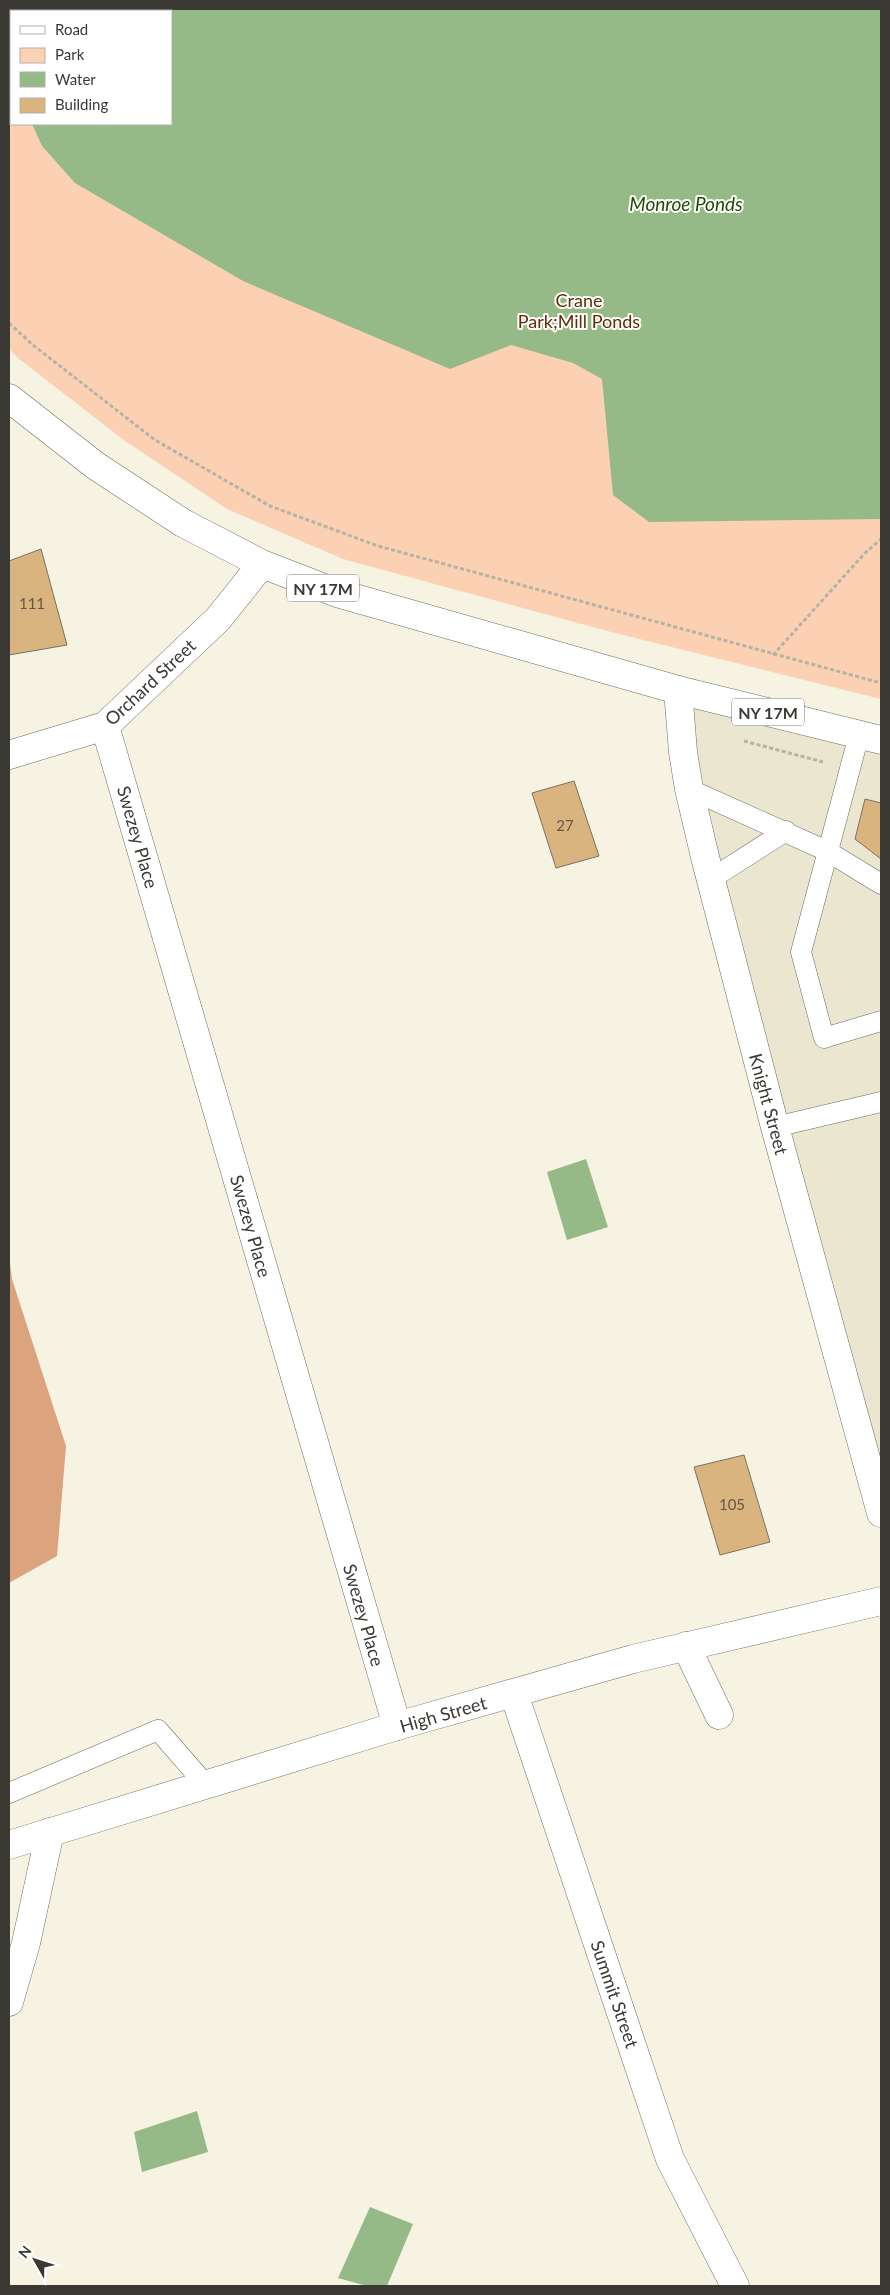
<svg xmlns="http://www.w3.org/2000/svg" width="890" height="2295" font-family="Lato,sans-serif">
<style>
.built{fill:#ebe6cf}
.green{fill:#fcd0b3;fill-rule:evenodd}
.forest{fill:#dba47f}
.water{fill:#96ba87}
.building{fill:#dab47f;stroke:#7a7165}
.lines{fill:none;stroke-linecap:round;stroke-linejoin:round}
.lane-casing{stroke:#6e6b5e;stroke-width:21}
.street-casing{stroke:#6e6b5e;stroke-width:29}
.secondary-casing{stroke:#6e6b5e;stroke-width:29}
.primary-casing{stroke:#6e6b5e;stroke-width:29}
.path{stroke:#b5b2a6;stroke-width:3;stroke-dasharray:4 2.5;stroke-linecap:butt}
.lane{stroke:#fff;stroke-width:20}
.street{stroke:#fff;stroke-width:28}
.secondary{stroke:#fff;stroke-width:28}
.primary{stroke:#fff;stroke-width:28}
.labels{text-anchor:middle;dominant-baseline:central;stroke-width:4;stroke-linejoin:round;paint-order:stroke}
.number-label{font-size:15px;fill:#635846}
.shield{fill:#fff;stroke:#767470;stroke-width:1}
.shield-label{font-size:16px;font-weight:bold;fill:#3b3933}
.park-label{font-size:18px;fill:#5f2d00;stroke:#fff}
.street-label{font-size:18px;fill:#3b3933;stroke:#fff}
.water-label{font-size:19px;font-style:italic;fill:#1e4c00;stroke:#fff}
</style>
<rect width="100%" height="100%" fill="#f6f3e3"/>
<path class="built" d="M678,690L881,740V1513Z"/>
<path class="green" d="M9,9H881V699L611,632L343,559L227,509L125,441L18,358L9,349ZM11,11H171V124H11Z"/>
<path class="forest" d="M9,1255L12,1279L66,1446L57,1556L9,1583Z"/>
<g class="water">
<path d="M9,9H881V519L649,522L613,495L602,379L573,363L511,345L450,369L243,281L75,183L42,146L32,124H171V11H11V77L9,72Z"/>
<path d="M586,1159L608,1227L567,1240L547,1172Z"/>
<path d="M197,2111L208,2152L142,2172L134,2132Z"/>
<path d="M370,2207L413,2224L387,2286H367L338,2278Z"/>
</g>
<g class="building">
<path d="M41,549L67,645L9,655V561Z"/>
<path d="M574,781L599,856L556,868L532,793Z"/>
<path d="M865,799L881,803V859L855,839Z"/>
<path d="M744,1455L770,1542L720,1555L694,1467Z"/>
</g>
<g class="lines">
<defs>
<g id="lane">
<path d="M859,735L801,952L824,1038L881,1021"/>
<path d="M689,789L827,851L881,884"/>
<path d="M711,879L786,831"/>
<path d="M775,1127L881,1102"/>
<path d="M9,1793L158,1730L205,1784"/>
</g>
<g id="street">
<path d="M678,690L683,752L689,789L705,857L775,1127L881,1513"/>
<path d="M105,726L397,1726"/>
<path d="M9,755L105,726L218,619L262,564"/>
<path d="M686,1646L719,1715"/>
<path d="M514,1694L670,2159L735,2286"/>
<path d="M9,2002L26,1943L50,1832"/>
</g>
<path id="secondary" d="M9,1845L397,1726L633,1659L881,1601"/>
<path id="primary" d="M9,398L96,466L183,523L262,564L337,593L678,690L881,740"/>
</defs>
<use href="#lane" class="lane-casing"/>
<use href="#street" class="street-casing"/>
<use href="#secondary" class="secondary-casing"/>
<use href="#primary" class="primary-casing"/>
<g class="path">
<path d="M9,323L33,345L155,440L270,506L378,546L881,683"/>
<path d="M773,655L865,553L881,539"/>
<path d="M744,741L823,762"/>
</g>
<use href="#lane" class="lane"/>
<use href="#street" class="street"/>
<use href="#secondary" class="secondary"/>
<use href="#primary" class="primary"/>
</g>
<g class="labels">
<g class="number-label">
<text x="32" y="603">111</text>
<text x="565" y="825">27</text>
<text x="732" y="1504">105</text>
</g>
<g class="shield">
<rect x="287" y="574.5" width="72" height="27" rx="4"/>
<rect x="732" y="698.5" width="72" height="27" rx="4"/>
</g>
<g class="shield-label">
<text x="323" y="588">NY 17M</text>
<text x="768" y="712">NY 17M</text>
</g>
<g class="park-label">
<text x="579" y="300">Crane<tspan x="579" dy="21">Park;Mill Ponds</tspan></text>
</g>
<g class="street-label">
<text transform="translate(150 682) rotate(-43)">Orchard Street</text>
<text transform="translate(138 837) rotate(74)">Swezey Place</text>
<text transform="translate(769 1104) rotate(75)">Knight Street</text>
<text transform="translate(251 1226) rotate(74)">Swezey Place</text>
<text transform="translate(364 1615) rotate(74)">Swezey Place</text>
<text transform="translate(443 1714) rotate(-16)">High Street</text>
<text transform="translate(615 1994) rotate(71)">Summit Street</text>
</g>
<g class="water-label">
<text x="686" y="203">Monroe Ponds</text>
</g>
</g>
<rect width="890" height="2295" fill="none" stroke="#3b3933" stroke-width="20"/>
<rect x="10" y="10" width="162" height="115" fill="#ffffff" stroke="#b1b0ad"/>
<rect x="20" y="26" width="25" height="8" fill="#ffffff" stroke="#b1b0ad"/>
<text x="55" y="35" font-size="15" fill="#3b3933">Road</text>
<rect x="20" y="48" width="25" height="15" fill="#fcd0b3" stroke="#b1b0ad"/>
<text x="55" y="60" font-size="15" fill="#3b3933">Park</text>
<rect x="20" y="72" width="25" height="15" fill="#96ba87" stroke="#b1b0ad"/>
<text x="55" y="85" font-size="15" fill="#3b3933">Water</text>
<rect x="20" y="98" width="25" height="15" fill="#dab47f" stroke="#b1b0ad"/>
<text x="55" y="110" font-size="15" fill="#3b3933">Building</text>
<g transform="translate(35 2260) rotate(309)" stroke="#ffffff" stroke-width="4" paint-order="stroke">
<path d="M0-4L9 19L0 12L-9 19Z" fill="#3b3933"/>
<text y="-8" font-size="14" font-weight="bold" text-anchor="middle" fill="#3b3933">N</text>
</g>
</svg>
